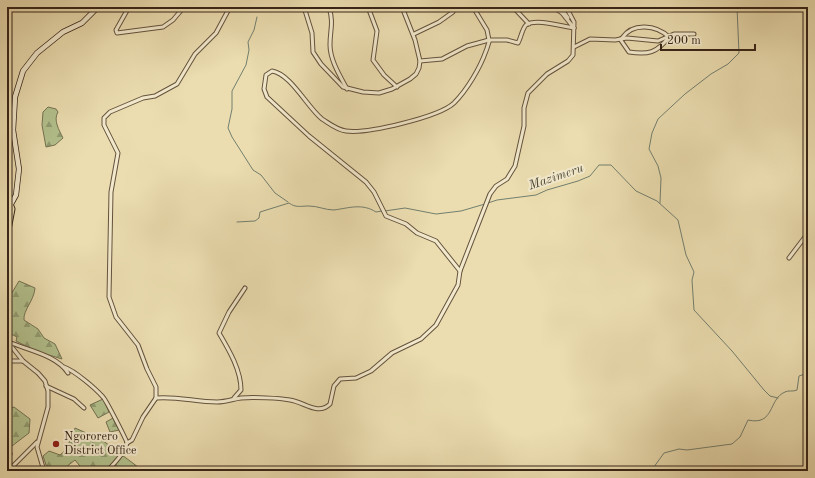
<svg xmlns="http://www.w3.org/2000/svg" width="815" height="478" font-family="'Old Standard TT',serif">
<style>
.forest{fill:url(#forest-firs);stroke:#757353}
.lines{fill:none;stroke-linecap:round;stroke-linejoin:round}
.stream{stroke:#727f6f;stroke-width:1}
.street-casing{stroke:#64523e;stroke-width:5}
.secondary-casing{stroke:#372418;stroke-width:6}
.primary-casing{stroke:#372418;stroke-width:7}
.street{stroke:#f2e9cc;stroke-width:3}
.secondary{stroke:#f2e9cc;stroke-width:4.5}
.primary{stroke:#ebddb0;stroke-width:5}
.poi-dot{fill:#8f2418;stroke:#f2e9cc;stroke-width:1.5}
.labels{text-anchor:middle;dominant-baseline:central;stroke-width:4;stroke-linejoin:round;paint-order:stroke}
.poi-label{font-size:12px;fill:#372418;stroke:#f2e9cc;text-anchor:start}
.water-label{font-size:13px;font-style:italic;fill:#504a3c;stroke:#f2e9cc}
</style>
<defs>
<pattern id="forest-firs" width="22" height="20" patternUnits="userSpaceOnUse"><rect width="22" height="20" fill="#b3c28e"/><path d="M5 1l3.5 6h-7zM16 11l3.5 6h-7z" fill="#929d73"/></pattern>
</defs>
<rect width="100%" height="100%" fill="#ebddb0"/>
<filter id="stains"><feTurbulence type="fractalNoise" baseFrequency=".005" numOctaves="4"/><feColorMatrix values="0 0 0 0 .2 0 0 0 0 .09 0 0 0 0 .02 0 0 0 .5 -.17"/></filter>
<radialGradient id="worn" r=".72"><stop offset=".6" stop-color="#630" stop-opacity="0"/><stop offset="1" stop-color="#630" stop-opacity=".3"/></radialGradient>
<g class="forest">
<path d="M48,107L56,109L58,112C53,120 59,130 63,138L55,145L46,147L42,125L43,112Z"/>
<path d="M19,281L35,288C34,301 23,310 24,320L38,329L44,338L55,344L62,359L36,351L16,341L17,337L11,334L7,323V301Z"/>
<path d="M103,399L109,412L98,418L90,405Z"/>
<path d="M14,407L30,419L29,433L8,449L7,409Z"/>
<path d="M113,418L119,430L110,432L106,422Z"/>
<path d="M75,428L102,440L138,467L135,471H84L75,460L66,467L55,470L46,465L43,456L49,451L60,455L66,450Z"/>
</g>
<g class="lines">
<g class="stream">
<path d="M257,17L254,30L248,42L249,50L246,65L232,91V109L228,128L232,137L253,170L261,175L275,193L288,202"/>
<path d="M488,203L497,200L536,195L547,190L578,181L590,176L599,165H611L636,191L657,201L678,220L686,255L694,272L692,280L694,310L732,351L764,390L770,396L778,398"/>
<path d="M660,203L661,178L658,166L649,149L652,133L658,119L685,94L711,74L728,64L739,53L737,7"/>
<path d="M385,211L405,208L436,214L461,211L485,204"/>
<path d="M237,222L255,221L259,218L260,212L289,203C296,208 300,206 309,206C318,206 325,210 334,210C349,208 362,203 376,212L382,211"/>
<path d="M651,471L664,453L679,449L687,450L732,444L740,437L748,420C775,426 768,399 785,392C788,390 793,392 797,390L799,376L808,373"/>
</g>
<defs>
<g id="street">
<path d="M129,7L116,30L117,33L163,27L173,20L184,7"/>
<path d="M304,7L312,33L313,52L321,64L343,87L363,92L379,93L392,89L410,79L416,74L419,68L420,61L415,40L402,7"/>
<path d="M329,7C334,24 330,29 330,45C330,60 340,76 347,89"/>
<path d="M368,7L377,31L373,60L384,75L397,87"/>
<path d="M513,7L529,24"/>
<path d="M553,7L562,13L574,28"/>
<path d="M560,7L568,18"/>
<path d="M414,34L439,22L453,12L451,7"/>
<path d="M620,39L629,52C648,55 657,53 669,37C656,25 633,22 622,38"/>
<path d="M574,47L590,39L615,40L627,38L658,41L674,34H694"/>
<path d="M420,61L442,59L467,46L489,40L487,30L473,7"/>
<path d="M789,258L808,233"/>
<path d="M7,262L8,234"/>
<path d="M460,271L436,241L417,233L406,224L386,216L374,192L366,182L309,136L267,97L264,89L266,75L272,71C291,74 307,107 322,119C330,124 337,130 346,131C367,134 439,117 454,103C467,90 480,68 486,51C488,47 488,43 490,40H507L518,43C521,38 522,29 526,25C536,18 564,27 574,28"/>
<path d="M7,341L23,361L38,373L45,381L48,391V407L37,447L44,471"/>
<path d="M9,342C27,350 57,355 68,373"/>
<path d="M7,361H23"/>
<path d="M64,367C75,371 95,388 103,397C106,400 127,441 127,443C125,452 113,465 107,471"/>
<path d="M46,386L74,399L84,408"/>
<path d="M156,398C177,396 196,402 217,402C226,402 233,399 241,398C253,397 279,398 290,400C304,402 318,416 330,404L334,386L340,379L356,378L371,371L392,353L421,339L436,325L458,285L460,271L490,194L496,186L507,179L515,166L524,126V108L528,93L547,74L568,61L573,55L574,22L566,7"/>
<path d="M234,398L241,390C241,370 229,350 219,333L229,312L245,288"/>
<path d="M127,443L132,440L143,417L156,398V387L147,369L138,345L116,317L109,297L111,192L118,153L104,125V118L110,112L143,98L155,96L177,84L195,54L216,33L230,7"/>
<path d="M7,461L10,454"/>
<path d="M8,471L37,442"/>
</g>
<path id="secondary" d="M11,204L16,195L19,169L13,130L15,97L23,71L37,53L63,32L82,23L98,7"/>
<path id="primary" d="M7,196L12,209L7,235"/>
</defs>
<use href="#street" class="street-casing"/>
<use href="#secondary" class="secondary-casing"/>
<use href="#primary" class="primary-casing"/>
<use href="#street" class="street"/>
<use href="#secondary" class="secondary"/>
<use href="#primary" class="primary"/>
</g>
<circle class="poi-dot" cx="56" cy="444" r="4"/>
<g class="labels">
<g class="poi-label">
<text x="64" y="437">Ngororero<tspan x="64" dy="14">District Office</tspan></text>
</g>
<g class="water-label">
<text transform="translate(556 177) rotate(-19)">Mazimeru</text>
</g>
</g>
<rect width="815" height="478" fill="none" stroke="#ebddb0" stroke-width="24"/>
<rect x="8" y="8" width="799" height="462" fill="none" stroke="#372418" stroke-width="2"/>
<rect x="12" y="12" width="791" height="454" fill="none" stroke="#372418"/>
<path d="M661 44v6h94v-6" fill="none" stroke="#372418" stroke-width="2"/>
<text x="667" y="44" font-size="12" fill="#372418" stroke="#f2e9cc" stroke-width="3" paint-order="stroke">200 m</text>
<rect width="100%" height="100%" filter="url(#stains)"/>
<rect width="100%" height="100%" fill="url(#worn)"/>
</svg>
